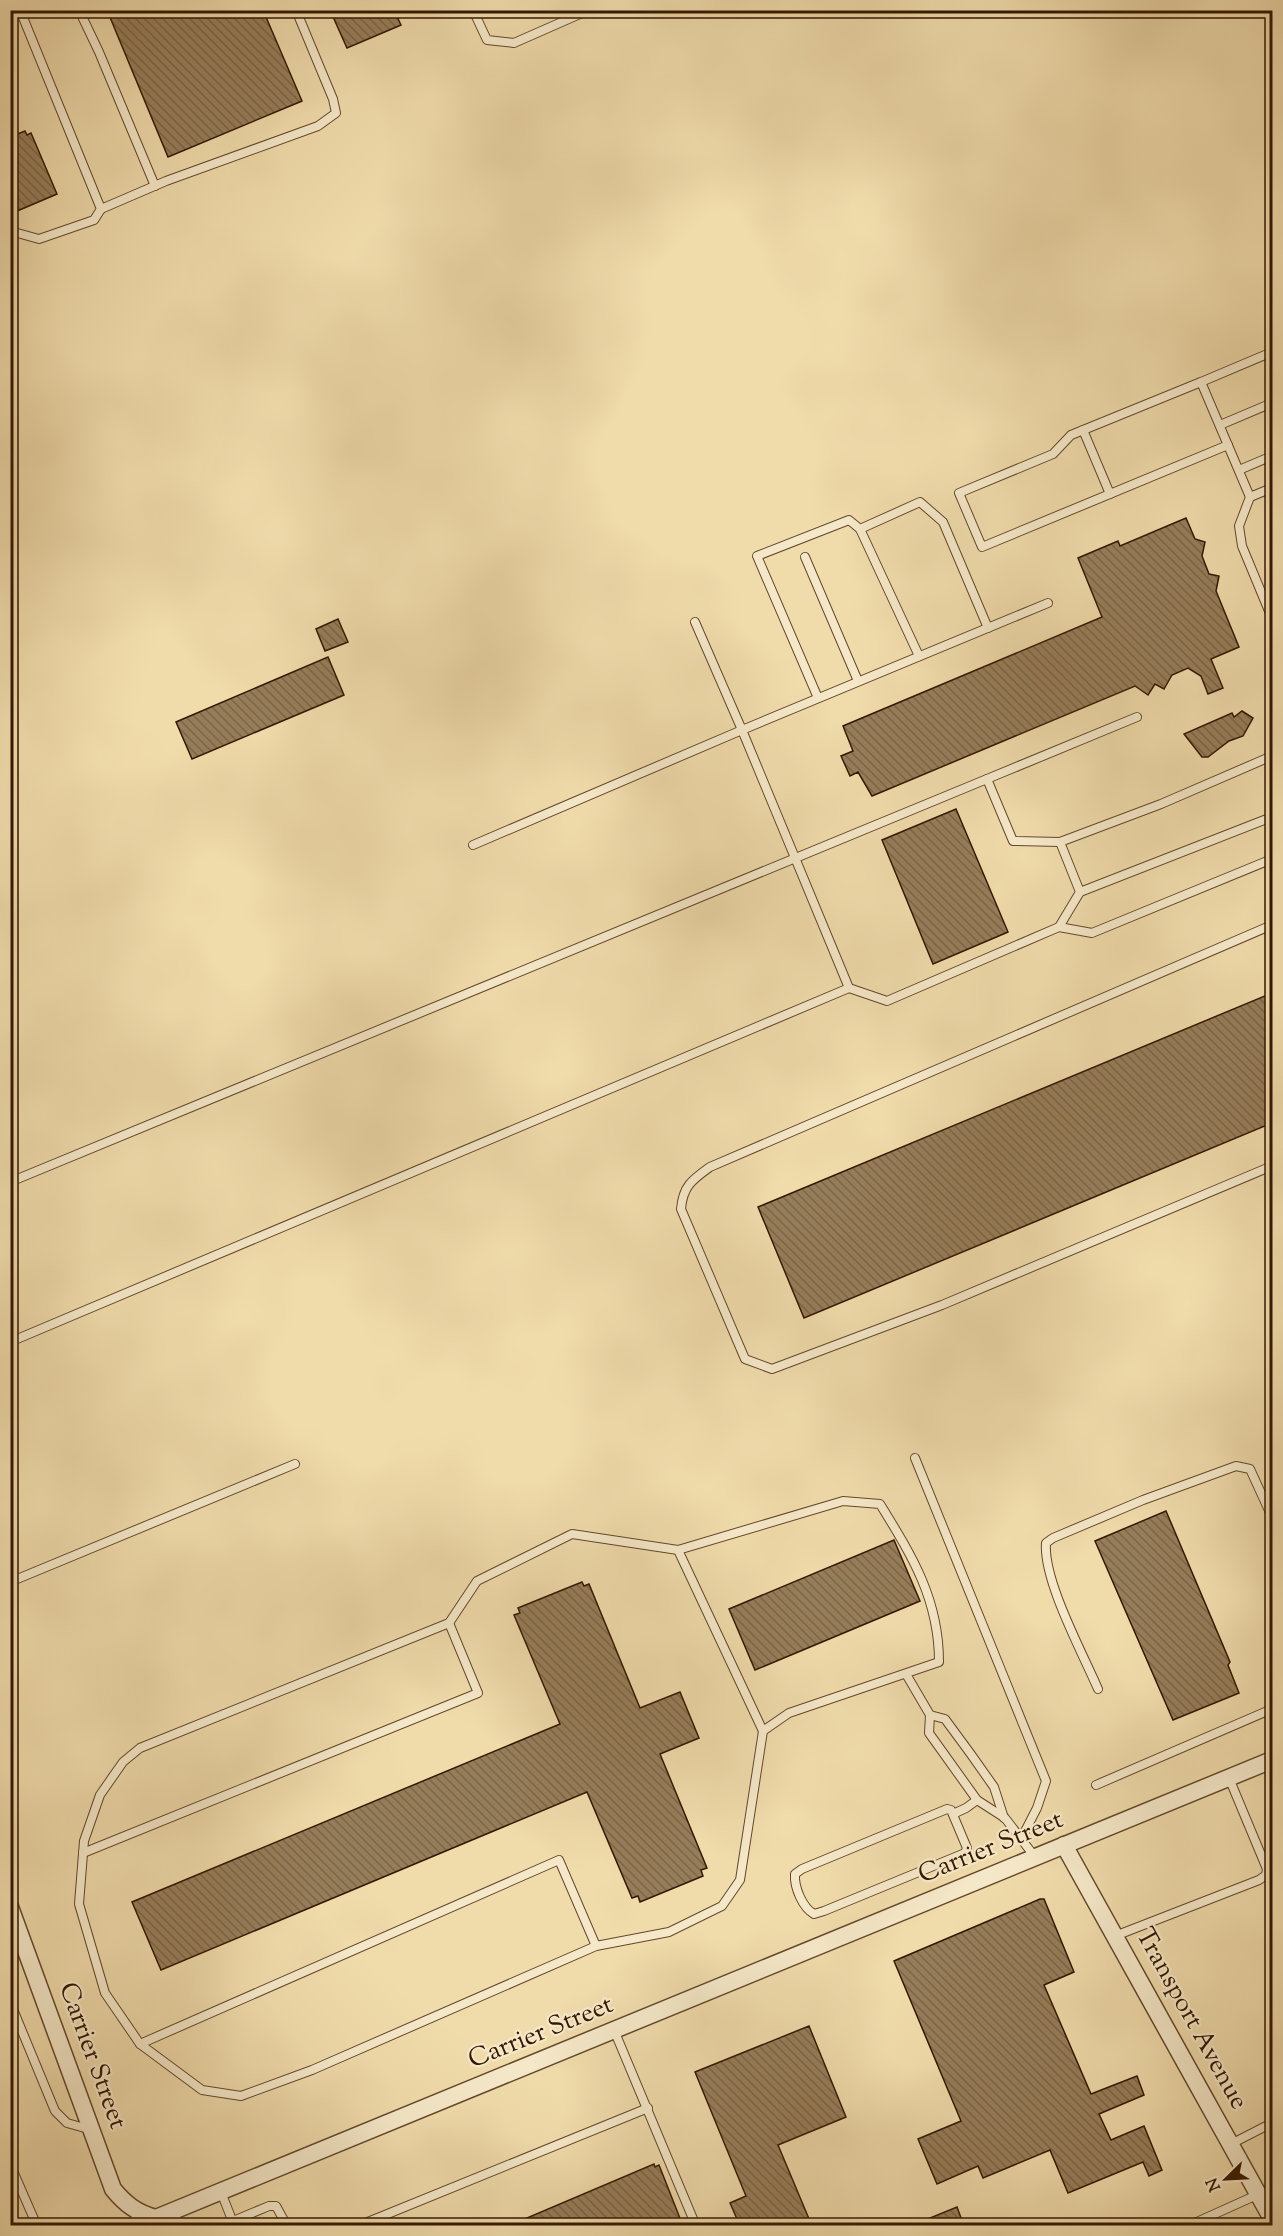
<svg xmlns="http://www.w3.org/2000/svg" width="1283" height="2236" font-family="'Sorts Mill Goudy',serif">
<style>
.building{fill:url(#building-back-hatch);stroke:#341700;stroke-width:1.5}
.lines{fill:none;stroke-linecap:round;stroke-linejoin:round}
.service-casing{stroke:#63482b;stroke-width:10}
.minor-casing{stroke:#63482b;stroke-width:19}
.service{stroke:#f5e8c8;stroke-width:8}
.minor{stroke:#f5e8c8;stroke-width:16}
.labels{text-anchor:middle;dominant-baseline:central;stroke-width:4.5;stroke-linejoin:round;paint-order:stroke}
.street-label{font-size:26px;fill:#341700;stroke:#f5e8c8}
</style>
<defs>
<pattern id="building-back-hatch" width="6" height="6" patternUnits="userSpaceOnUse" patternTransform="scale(1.5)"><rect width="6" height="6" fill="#967d59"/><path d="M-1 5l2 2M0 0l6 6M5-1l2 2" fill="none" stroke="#7b6547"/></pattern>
</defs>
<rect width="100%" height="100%" fill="#f0dbab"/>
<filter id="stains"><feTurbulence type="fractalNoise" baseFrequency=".00333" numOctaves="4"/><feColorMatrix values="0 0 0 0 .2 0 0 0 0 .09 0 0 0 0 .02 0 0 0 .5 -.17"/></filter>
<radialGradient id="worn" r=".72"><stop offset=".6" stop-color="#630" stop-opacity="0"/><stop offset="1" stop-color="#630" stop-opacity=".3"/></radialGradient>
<g class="building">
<path d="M107,10H263L302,101L168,157Z"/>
<path d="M330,10H394L401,25L347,48Z"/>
<path d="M25,131L27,135L31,133L57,194L10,214V137Z"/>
<path d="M1186,518L1195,539L1205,542L1202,556L1209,574L1219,576L1216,591L1239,647L1211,659L1223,688L1208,694L1201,676L1188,668L1172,675L1164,689L1155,684L1148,695L1135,686L872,796L858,772L850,776L841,756L853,751L843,726L1102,617L1078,558L1118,541L1120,546Z"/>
<path d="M338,619L348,642L325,651L316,629Z"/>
<path d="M328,657L344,695L192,759L176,722Z"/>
<path d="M1242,711L1253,718L1243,736L1229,741L1208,757H1202L1184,734L1232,713L1234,717Z"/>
<path d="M956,809L1008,932L933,964L882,840Z"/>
<path d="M1272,993V1123L804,1318L758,1207Z"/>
<path d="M1166,1511L1230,1662L1228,1665L1239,1693L1173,1720L1095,1541Z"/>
<path d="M894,1540L920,1601L755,1670L729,1609Z"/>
<path d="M582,1582L584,1586L589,1584L640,1708L680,1692L699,1738L660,1754L707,1868L701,1870L703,1876L640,1902L638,1896L632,1898L587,1792L161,1970L132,1902L560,1724L514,1615L520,1613L518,1608Z"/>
<path d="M1040,1899H1044L1074,1972L1044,1985L1091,2094L1137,2076L1144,2095L1099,2114L1111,2140L1144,2126L1162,2170L1149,2176L1143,2162L1068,2193L1050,2150L983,2178L978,2166L937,2184L918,2139L961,2121L894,1961Z"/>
<path d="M809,2026L846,2117L778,2145L812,2226H740L730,2203L746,2196L695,2072Z"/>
<path d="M654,2164L655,2167L659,2165L683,2226H508Z"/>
<path d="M957,2207L964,2226H913V2225Z"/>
</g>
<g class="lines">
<defs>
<g id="service">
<path d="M79,10L99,52L155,186"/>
<path d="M473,10L487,40L514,43L589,10"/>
<path d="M101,209L166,181L318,126L336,113L333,99L296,10"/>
<path d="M10,231L39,239L94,220L101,209L20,10"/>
<path d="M1272,352L1201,382L1250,497L1239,526L1242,546L1269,611L1272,613"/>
<path d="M1201,382L1071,435L1053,454L959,493L982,547L1228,445"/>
<path d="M1220,425L1272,403"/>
<path d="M1083,430L1110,494"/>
<path d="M1239,470L1272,456"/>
<path d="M1250,497L1272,488"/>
<path d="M860,529L920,502L943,522L988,628"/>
<path d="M805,557L858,681"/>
<path d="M695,622L742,730L1048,603"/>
<path d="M818,698L757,556L849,520L860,529L919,656"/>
<path d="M987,779L1137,717"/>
<path d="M1080,892L1272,817"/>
<path d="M1272,925L710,1167C692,1180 683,1186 681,1209L745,1359L772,1369L942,1305L1272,1166"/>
<path d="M1059,927L1092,933L1272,859"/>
<path d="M849,988L887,1001L1059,927L1080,892L1060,842"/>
<path d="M10,1182L987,779L1013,841L1060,842L1161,804L1272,756"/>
<path d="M10,1342L849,988L742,730L473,845"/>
<path d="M915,1458L1046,1781L1037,1808L1021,1839"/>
<path d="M843,1501L880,1504C912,1556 939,1599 939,1662L789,1713L763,1731L740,1880L722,1906L669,1932L596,1946L312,2070L241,2096L202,2090L140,2044L105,1993L79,1904L84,1841L100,1795L123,1762L140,1748L449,1623L477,1581L572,1534L678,1550Z"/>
<path d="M678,1550L763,1731"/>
<path d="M10,1582L295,1464"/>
<path d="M906,1674L930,1715L929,1733L977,1800L1005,1818L1035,1857"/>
<path d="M1098,1689C1082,1652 1043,1580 1046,1543L1053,1538L1143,1500L1236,1466L1250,1469L1272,1517"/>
<path d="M930,1715L945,1719L970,1753L994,1787L1004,1818"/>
<path d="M1096,1785L1272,1709"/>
<path d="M947,1809L951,1810L967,1848L965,1853L824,1911L814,1914C803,1908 794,1888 795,1874L802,1869Z"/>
<path d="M953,1814L966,1808L977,1800"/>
<path d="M83,1853L478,1693L449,1623"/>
<path d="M1115,1936L1259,1880L1266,1875L1267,1869L1229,1778"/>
<path d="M10,2002L55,2111L67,2123L92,2130"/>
<path d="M614,2030L696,2226"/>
<path d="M140,2044L559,1860L596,1946"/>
<path d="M1231,2144L1268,2125L1272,2127"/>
<path d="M10,2164L37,2226"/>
<path d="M221,2192L234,2225"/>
<path d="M174,2211L179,2226"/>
<path d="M233,2221L269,2206H276L287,2226"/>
<path d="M128,2226L140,2214"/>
<path d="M358,2226L648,2108"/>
<path d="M1188,2226L1259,2194"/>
</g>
<g id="minor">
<path d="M1064,1845L1272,2219"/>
<path d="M10,1907L113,2189C125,2204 137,2213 156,2218L1272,1760"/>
</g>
</defs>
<use href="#service" class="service-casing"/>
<use href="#minor" class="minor-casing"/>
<use href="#service" class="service"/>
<use href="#minor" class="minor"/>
</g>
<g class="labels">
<g class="street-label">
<text transform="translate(991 1848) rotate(-22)">Carrier Street</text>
<text transform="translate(1191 2019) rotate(61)">Transport Avenue</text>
<text transform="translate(541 2033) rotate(-22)">Carrier Street</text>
<text transform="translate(92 2056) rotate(70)">Carrier Street</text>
</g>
</g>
<rect width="1283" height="2236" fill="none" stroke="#f0dbab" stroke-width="36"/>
<rect x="12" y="12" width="1259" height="2212" fill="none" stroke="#341700" stroke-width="3"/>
<rect x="18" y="18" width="1247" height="2200" fill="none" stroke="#341700" stroke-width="1.5"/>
<g transform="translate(1226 2179) rotate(246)" stroke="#f5e8c8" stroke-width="4.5" paint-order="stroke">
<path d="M0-4.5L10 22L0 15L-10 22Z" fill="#341700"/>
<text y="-9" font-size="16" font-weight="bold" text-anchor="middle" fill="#341700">N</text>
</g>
<rect width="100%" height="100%" filter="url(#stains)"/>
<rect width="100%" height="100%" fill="url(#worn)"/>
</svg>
